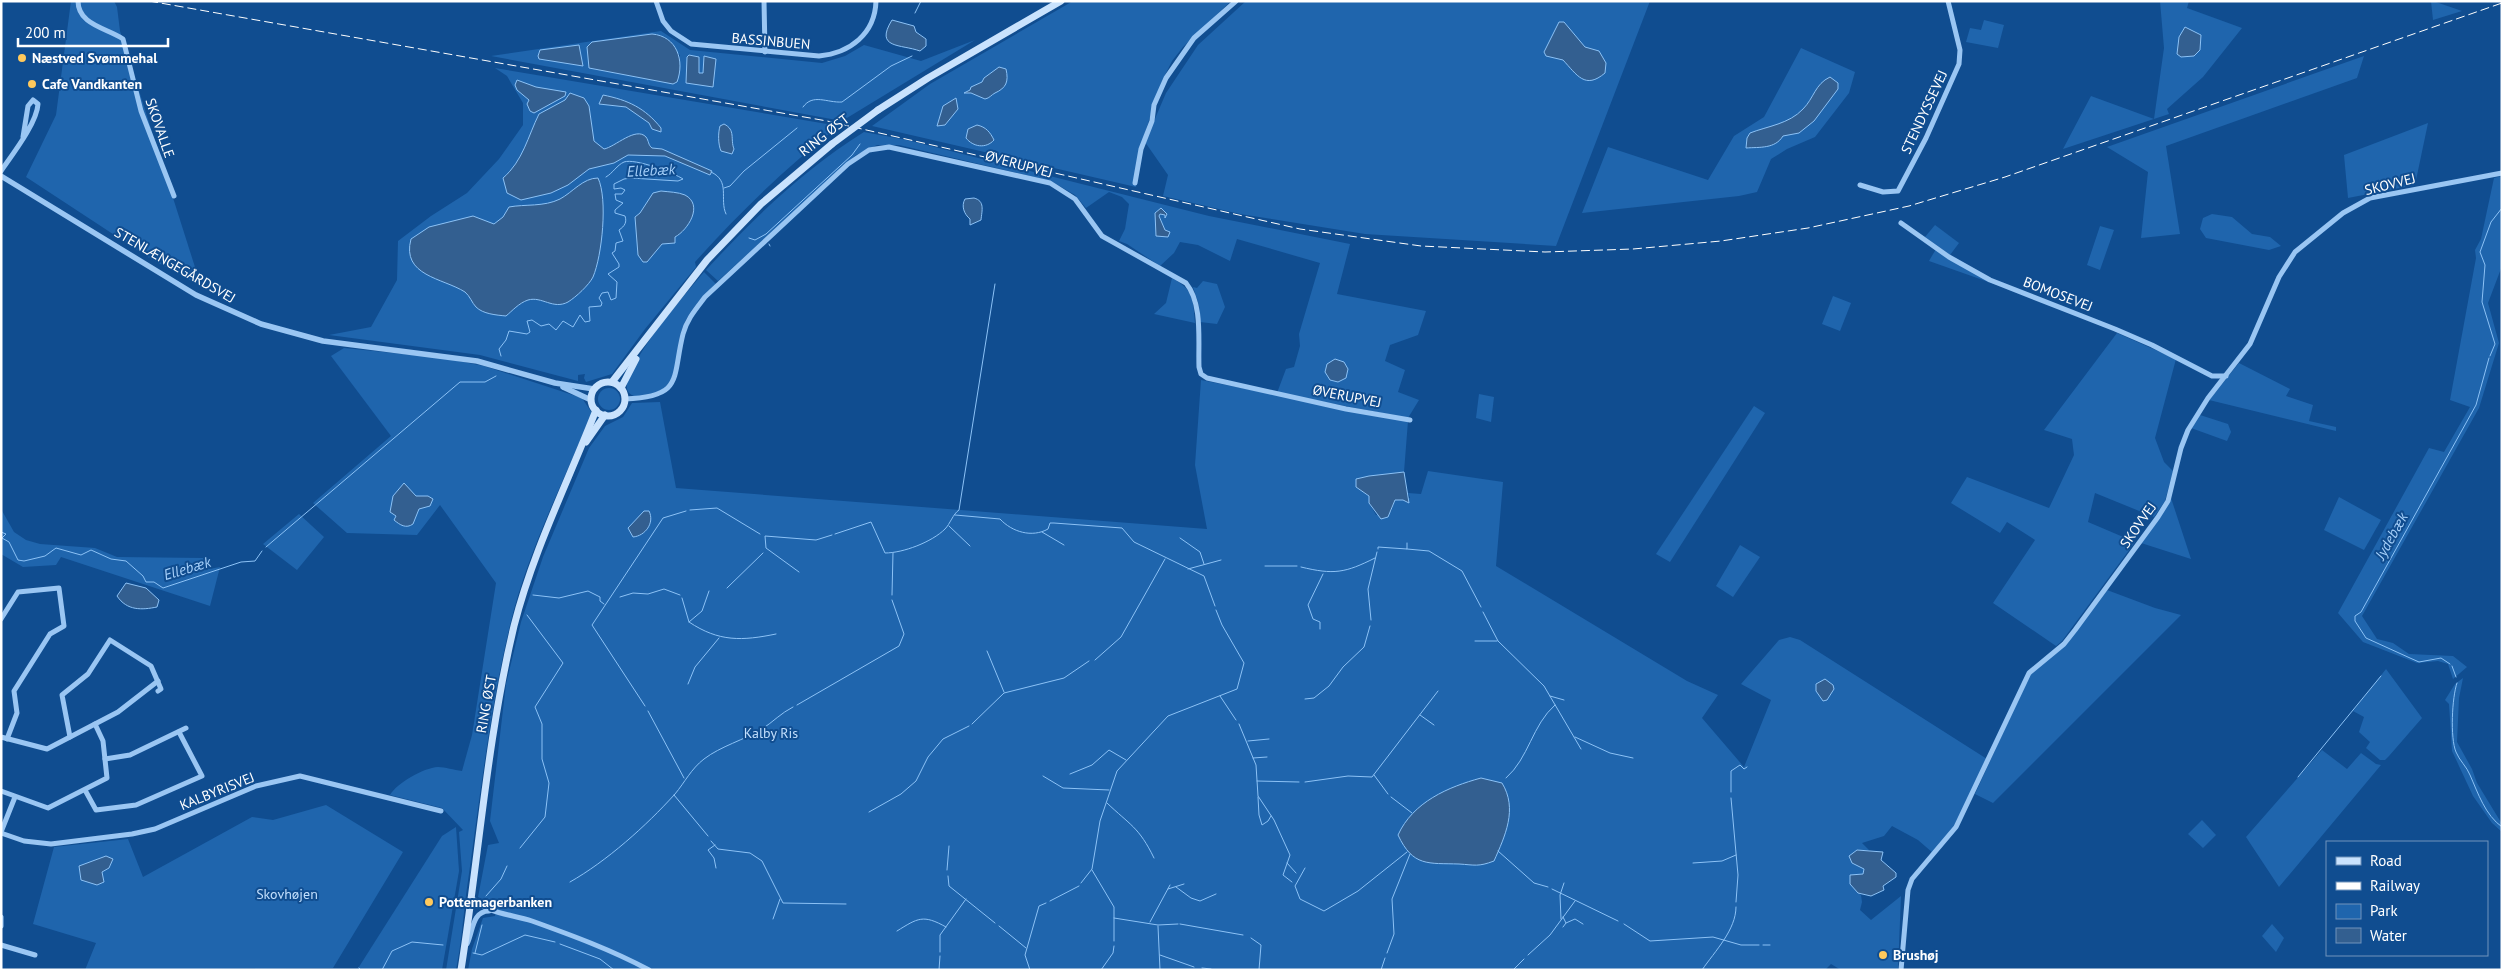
<svg xmlns="http://www.w3.org/2000/svg" width="2503" height="971" font-family="'PT Sans',sans-serif">
<style>
.green{fill:#1f65ad;fill-rule:evenodd}
.water{fill:#335f90;stroke:#8cc2f6}
.lines{fill:none;stroke-linecap:round;stroke-linejoin:round}
.stream{stroke:#8cc2f6;stroke-width:1}
.minor{stroke:#9ac6f3;stroke-width:5}
.tertiary{stroke:#9ac6f3;stroke-width:5.5}
.secondary{stroke:#c9e2fd;stroke-width:7}
.rail{stroke:#fff;stroke-width:1;stroke-dasharray:9 4;stroke-linecap:butt}
.secondary-bridge{stroke:#c9e2fd;stroke-width:7}
.poi-dot{fill:#ffc95c;stroke:#104d90;stroke-width:2}
.labels{text-anchor:middle;dominant-baseline:central;stroke-width:4;stroke-linejoin:round;paint-order:stroke}
.street-label{font-size:14px;fill:#fff;stroke:#104d90}
.poi-label{font-size:14px;font-weight:bold;fill:#fff;stroke:#104d90;text-anchor:start}
.park-label{font-size:14px;fill:#c2dffd;stroke:#104d90}
.water-label{font-size:15px;font-style:italic;fill:#a6d0fa;stroke:#104d90}
</style>
<rect width="100%" height="100%" fill="#104d90"/>
<g class="green">
<path d="M71,1H114L117,7L120,31L201,286L151,259L26,177L56,115Z"/>
<path d="M1073,1H1231L1183,47L1172,61L1162,81L1140,148L1136,187L872,126L930,84Z"/>
<path d="M1246,1H1650L1556,246L1365,234L1240,214L1163,196L1168,175L1145,142L1166,93L1198,45Z"/>
<path d="M2160,1H2189L2187,8L2242,28L2203,77L2167,109L2169,114L2063,149L2091,96L2154,119L2164,48Z"/>
<path d="M2431,1H2433L2462,11L2433,20Z"/>
<path d="M1984,20L2004,25L1998,48L1966,42L1970,28L1981,30Z"/>
<path d="M661,31L690,50L822,63L845,56L864,45L921,61L975,40L842,121L491,56ZM652,34H657L680,55L677,83L673,84L589,68L592,42Z"/>
<path d="M1801,48L1855,72L1849,93L1815,137L1787,149L1771,159L1757,192L1739,196L1582,213L1608,147L1708,180L1734,136L1764,117Z"/>
<path d="M2364,56L2357,78L2166,146L2180,234L2141,238L2148,172L2107,147Z"/>
<path d="M495,68L839,126C786,167 739,213 695,262L696,267L645,329L612,374L586,382L584,378L585,374L578,375V381L480,355L329,335L371,327L397,280L398,241L431,216L467,193L499,159L523,125V103L507,76Z"/>
<path d="M2428,123L2415,185L2348,198L2344,155Z"/>
<path d="M864,132L907,140L1209,216L1350,244L1337,294L1426,311L1418,335L1390,345L1385,361L1405,370L1398,392L1419,400L1408,418L1277,393L1286,369L1294,367L1300,346L1299,334L1320,263L1237,239L1230,261L1198,245L1180,242L1174,253L1160,266L1127,244L1119,241L1125,229L1129,204L1122,197L1109,192L1086,208L1075,195L1051,181L899,145H877L856,155L718,281L706,270C754,218 803,170 864,132Z"/>
<path d="M2502,176V266L2488,303L2499,343L2479,408L2362,616L2377,639L2393,643L2409,654L2453,656L2467,667L2453,679L2448,664L2438,661L2417,663L2363,642L2338,613L2429,448L2444,452L2470,407L2450,400L2476,258L2475,250L2481,239L2494,178Z"/>
<path d="M2212,214L2232,217L2252,234L2270,237L2281,246L2269,250L2206,238L2200,229L2203,218Z"/>
<path d="M1935,225L1959,243L1950,255L1925,237Z"/>
<path d="M2100,226L2114,230L2100,270L2087,265Z"/>
<path d="M1936,249L1997,285L1929,261Z"/>
<path d="M704,272L716,284C701,298 687,312 681,332C676,348 679,370 668,384C656,399 615,406 630,374C647,337 678,303 704,272Z"/>
<path d="M1172,278C1194,290 1193,300 1195,323L1154,314L1166,303Z"/>
<path d="M1203,281L1217,284L1225,307L1217,324L1200,322L1199,305L1193,287L1197,288Z"/>
<path d="M1833,296L1851,303L1840,331L1822,324Z"/>
<path d="M2117,333L2176,359L2155,438L2164,462L2173,471L2165,501L2154,517L2095,493L2088,522L2135,542L2062,641L2056,646L1993,603L2035,540L2007,522L2000,533L1951,503L1967,477L2049,508L2074,455L2072,439L2044,430Z"/>
<path d="M344,348L443,358L484,366L582,398L592,413C563,483 528,550 510,625C489,713 479,805 466,895C463,920 461,945 456,970H446L462,871L459,832L463,830L442,808L390,795C397,783 423,768 438,767C445,767 454,770 462,771L472,735L496,583L440,505L417,535L347,533L313,503L391,436L331,356Z"/>
<path d="M2239,363L2290,389L2286,396L2313,405L2309,421L2336,427V431L2209,400Z"/>
<path d="M1201,380L1408,421L1404,472L1369,476L1356,487L1369,496V503L1376,515L1391,512L1395,500L1410,498L1408,493L1421,494L1428,471L1503,482L1496,566L1687,681L1718,695L1702,718L1744,767L1771,700L1741,684L1779,640L1790,637L1800,640L1987,759L1953,828L1933,853L1918,840L1892,826L1884,836L1862,843L1869,850H1857L1852,863L1864,868L1858,893L1861,895L1862,902L1860,910L1871,920L1901,896L1898,970H1841L1831,964L1825,970H468L472,949L483,918L495,916L496,906L478,897L488,845L499,843L490,821L506,684L521,622L543,557L589,448L605,426L623,417L632,403L660,402L676,488L1207,529L1195,465Z"/>
<circle cx="609" cy="399" r="11"/>
<path d="M1479,394L1494,397L1491,422L1476,418Z"/>
<path d="M1754,406L1765,413L1670,562L1656,554Z"/>
<path d="M2200,415L2228,424L2231,432L2227,441L2191,428Z"/>
<path d="M2339,497L2381,520L2364,550L2324,530Z"/>
<path d="M2171,498L2191,559L2141,543Z"/>
<path d="M1,509L14,532L26,540L40,544L95,548L117,557L203,558L209,569L220,567L210,606L61,557L56,565L23,567L1,554Z"/>
<path d="M299,514L324,537L297,570L263,544Z"/>
<path d="M1740,545L1760,557L1733,597L1716,586Z"/>
<path d="M2107,590L2155,608L2181,615L1993,803L1975,794L2030,674L2065,645Z"/>
<path d="M2386,669L2422,718L2389,756L2385,760H2380L2366,748L2370,742L2359,732L2364,717L2353,711Z"/>
<path d="M2463,678L2459,698L2457,742L2472,769L2477,783L2502,824V832L2492,823L2473,796L2452,751L2449,704L2445,700L2455,684Z"/>
<path d="M2322,750L2347,769L2361,753L2376,764L2381,765L2279,887L2246,837Z"/>
<path d="M326,805L403,852L333,968L85,970L96,943L33,924L54,847L128,839L143,877L252,817L273,820Z"/>
<path d="M2202,820L2216,835L2203,848L2188,834Z"/>
<path d="M456,827L459,871L442,970H357L442,836Z"/>
<path d="M2272,924L2284,938L2276,952L2262,936Z"/>
</g>
<g class="water">
<path d="M892,20L914,26L916,32L926,39V46L920,51C901,44 874,49 892,20Z"/>
<path d="M1559,22H1564L1585,47L1599,51L1606,63L1605,73C1585,90 1577,75 1563,60L1546,56L1544,52Z"/>
<path d="M2185,27L2201,35L2200,50L2194,56L2181,57L2177,54L2179,37Z"/>
<path d="M652,34C677,36 685,61 677,82L673,84L589,68L587,47L592,42Z"/>
<path d="M579,45L583,66L539,59L538,56L540,50Z"/>
<path d="M689,55L699,57V73H703L704,56L716,59L713,87L686,83L687,57Z"/>
<path d="M999,67L1006,69C1009,82 1006,88 995,93C991,95 990,98 985,99L971,93H964L970,90L971,87L982,82L984,78Z"/>
<path d="M1830,77L1838,83V89L1814,121L1799,133L1783,136C1775,149 1760,147 1746,148L1747,138L1750,133C1768,126 1789,124 1803,109C1814,98 1815,84 1830,77Z"/>
<path d="M517,80L536,87L566,92L565,96L534,113L530,111L527,104L529,100L517,90L515,85Z"/>
<path d="M570,93L584,98L589,106L594,141L604,149C615,147 636,126 646,137C649,141 648,145 652,148L662,149L712,171L710,175L665,156L628,155L614,163L589,169L568,185L551,193L521,200L507,193L503,178C523,161 528,136 539,114L565,100Z"/>
<path d="M603,95C628,100 645,108 661,128V132L652,129L649,123L626,107L599,104Z"/>
<path d="M956,98L958,109L945,125L937,126L943,106Z"/>
<path d="M724,124C736,130 730,139 734,149L732,154L721,151C718,144 718,133 720,126Z"/>
<path d="M977,125C986,127 990,132 994,140C986,149 973,147 966,138L968,129Z"/>
<path d="M598,178C608,199 602,256 593,277C589,285 576,297 568,302C553,310 542,296 528,300C519,303 512,311 506,316C496,315 483,314 476,307C472,303 470,296 465,292C443,278 401,276 411,239L429,227L473,216L494,224L503,217L509,207C525,204 544,207 560,199C573,192 583,178 598,178Z"/>
<path d="M661,191C669,192 678,192 685,195C704,205 688,230 675,237V243L662,244L647,262H643L638,255L635,217L640,213L653,193Z"/>
<path d="M974,198C985,201 982,210 981,220L970,225V219C964,214 961,206 965,199Z"/>
<path d="M1161,208L1167,214L1165,218V215L1160,214L1159,216L1165,230L1170,232L1168,237L1156,236L1155,213Z"/>
<path d="M1335,359L1344,362L1348,369L1346,378L1338,382L1330,380L1325,372L1327,364Z"/>
<path d="M1404,472L1409,503L1403,500H1395L1388,517L1381,519L1369,503V496L1356,487V479L1369,476Z"/>
<path d="M404,483L416,496H428L433,499L430,506L419,509L413,524C406,529 400,525 394,520L396,516L390,512L393,496Z"/>
<path d="M644,511H649C655,523 645,536 633,537L628,528Z"/>
<path d="M126,583L146,588L159,600L157,607C142,610 127,611 117,596Z"/>
<path d="M1825,679L1833,685L1834,689L1827,700L1823,701L1816,691V684Z"/>
<path d="M1481,778L1502,783C1518,809 1505,836 1494,861C1478,867 1475,865 1459,864C1428,863 1413,867 1398,835C1413,802 1448,787 1481,778Z"/>
<path d="M1857,850L1883,852L1881,860L1896,873V877L1883,886L1884,890L1871,896L1858,893L1850,884V875L1863,874L1864,869L1852,863L1849,856Z"/>
<path d="M106,856L113,859L109,868L102,872L104,882L97,885L81,880L79,866Z"/>
</g>
<g class="lines">
<g class="stream">
<path d="M915,13L921,1"/>
<path d="M803,107C813,93 827,103 842,102L891,66L912,56"/>
<path d="M711,172C731,181 719,199 726,214"/>
<path d="M724,188L730,186L744,171L797,128"/>
<path d="M749,238L755,240L766,234L852,155L860,144"/>
<path d="M769,244L770,246"/>
<path d="M501,356L499,349L506,340L509,331L527,334L530,332L527,321L532,320L541,326L549,324L556,330L563,321L573,327L580,315L585,322L590,321L589,307L601,306L602,303L599,298L602,293L608,292L611,300L616,298L617,282L608,274L619,267V264L612,253L615,251L616,243L623,241L619,230C625,226 627,222 625,216L615,213V210L623,203L616,200L615,194H622L625,190L621,188L614,189V184L624,179L631,178L678,181L683,179C674,173 635,158 624,162C617,165 613,173 606,177"/>
<path d="M2490,356L2495,344L2482,302L2485,265L2480,252L2491,222L2502,208"/>
<path d="M690,510L717,508L760,534"/>
<path d="M955,515L1000,519C1012,532 1032,538 1048,529L1050,523H1054L1122,528L1134,542L1204,576L1215,606"/>
<path d="M949,526L970,546"/>
<path d="M1,532L6,534L2,538L9,542L18,560L24,561L45,556L56,548L81,555L91,550L111,559L126,561L143,576L146,582H154L163,588L241,562L255,561L262,551"/>
<path d="M1042,532L1064,545"/>
<path d="M835,534L871,522L885,553C903,553 932,542 945,529C950,524 953,514 959,510L995,284"/>
<path d="M1180,538L1200,552L1204,564"/>
<path d="M266,547L460,382H485L496,376"/>
<path d="M1378,549V547L1407,549V543"/>
<path d="M1407,549L1429,551L1462,571L1481,607"/>
<path d="M1265,566H1297"/>
<path d="M1301,567C1334,575 1345,573 1375,558"/>
<path d="M1188,569L1221,560"/>
<path d="M799,572L766,548L765,536L816,540L832,535"/>
<path d="M727,588L763,553"/>
<path d="M533,595L559,598L588,591L600,597V601L604,604"/>
<path d="M892,595L893,553"/>
<path d="M620,597L633,593L648,594L664,589L680,595"/>
<path d="M682,598L689,622C719,642 742,641 776,634"/>
<path d="M1483,612L1498,641L1544,686L1581,749"/>
<path d="M1371,620L1368,589L1377,552"/>
<path d="M689,622L702,611L709,591"/>
<path d="M1320,629V622L1313,619L1308,605L1323,574"/>
<path d="M1475,641H1497"/>
<path d="M987,651L1004,692"/>
<path d="M1095,660L1121,637L1165,559"/>
<path d="M2450,664L2441,658L2419,662L2410,658L2366,638L2355,621V616L2361,612L2476,405L2489,358"/>
<path d="M2452,666L2456,677"/>
<path d="M2457,683C2452,697 2450,738 2456,752C2459,760 2467,767 2470,775C2478,793 2485,815 2502,827"/>
<path d="M688,684L695,667L719,638"/>
<path d="M1220,696L1236,720"/>
<path d="M1550,696L1564,700"/>
<path d="M1305,699L1314,698L1329,686L1343,667L1364,647L1370,626"/>
<path d="M797,705L899,646L904,634L892,600"/>
<path d="M645,706L592,625L663,518L686,511"/>
<path d="M648,711L684,778"/>
<path d="M1420,715L1434,725"/>
<path d="M972,724L1004,693L1064,678L1089,661"/>
<path d="M1239,724L1256,765L1258,796L1274,820L1290,855L1283,875L1292,882"/>
<path d="M1575,737L1610,753L1633,758"/>
<path d="M1248,741L1269,739"/>
<path d="M1253,758L1267,757"/>
<path d="M1070,774L1092,765L1109,750L1126,760"/>
<path d="M1374,775L1388,794"/>
<path d="M1043,776L1063,788L1109,790"/>
<path d="M2298,777L2381,676"/>
<path d="M1506,778C1529,758 1532,725 1555,705"/>
<path d="M1257,781L1299,782"/>
<path d="M1305,782L1348,776L1372,777L1438,691"/>
<path d="M1731,792V771L1740,765L1744,769L1747,767"/>
<path d="M674,795L708,836"/>
<path d="M1258,797L1259,815L1262,825L1268,821L1271,816"/>
<path d="M1391,797L1412,813"/>
<path d="M1731,798L1738,875L1736,902"/>
<path d="M1107,803C1130,825 1139,827 1154,858"/>
<path d="M869,812L901,794L916,781L928,757L943,739L969,726"/>
<path d="M711,841L718,849L750,853L762,861L783,903L846,904"/>
<path d="M715,845L708,850L714,858L716,868"/>
<path d="M520,848L545,817L549,783L542,759V724L535,707L563,663L527,615"/>
<path d="M1498,851L1534,883L1548,887"/>
<path d="M1287,863L1296,873"/>
<path d="M1693,863L1722,861L1736,855"/>
<path d="M1305,868L1295,886L1300,899L1324,911L1358,891L1407,852"/>
<path d="M947,870L949,846"/>
<path d="M1092,870L1114,907V941"/>
<path d="M948,876L949,886L995,923"/>
<path d="M570,882C607,861 646,826 675,794C685,782 691,769 704,759C721,746 744,740 762,729C773,722 781,713 793,707"/>
<path d="M1081,883L1092,869L1100,821L1117,771L1168,716L1237,689L1244,663L1222,625L1216,610"/>
<path d="M1176,887L1191,898L1200,901L1216,894"/>
<path d="M1168,889L1184,884"/>
<path d="M1552,889L1618,921"/>
<path d="M486,896L501,879L507,866"/>
<path d="M1050,901L1079,886"/>
<path d="M1114,918L1158,925L1178,924"/>
<path d="M773,919L780,899"/>
<path d="M1561,919L1560,895L1564,883"/>
<path d="M1150,922L1170,885"/>
<path d="M1566,923L1575,919L1583,924"/>
<path d="M1180,924L1243,935"/>
<path d="M1624,924L1650,941L1713,937L1741,945H1759"/>
<path d="M999,926L1026,948"/>
<path d="M1158,926L1160,970"/>
<path d="M1563,927L1566,923L1563,917"/>
<path d="M897,931C918,918 923,914 946,927"/>
<path d="M1251,938L1261,945L1259,970"/>
<path d="M560,944L600,959L614,970"/>
<path d="M1763,945H1770"/>
<path d="M940,952V935L966,899"/>
<path d="M473,953L482,955L525,935L555,942"/>
<path d="M475,953L482,925"/>
<path d="M1387,953L1394,934L1392,899L1410,854"/>
<path d="M1160,955L1194,967"/>
<path d="M1528,955L1550,935L1575,901"/>
<path d="M359,968L361,970"/>
<path d="M1202,968L1211,969"/>
<path d="M382,970L392,951L412,942L443,945"/>
<path d="M939,970L940,956"/>
<path d="M1030,970L1025,955L1039,906L1046,903"/>
<path d="M1101,970L1113,953L1114,946"/>
<path d="M1381,970L1385,958"/>
<path d="M1513,970L1524,959"/>
<path d="M1702,970C1715,951 1736,930 1736,907"/>
</g>
<g class="minor">
<path d="M78,1C78,25 107,28 123,39L141,111L174,196"/>
<path d="M656,1L663,21L671,31L691,44L819,56C850,53 875,34 876,1"/>
<path d="M764,1L765,52"/>
<path d="M1,171C12,155 37,123 38,104L33,100L28,106L23,137"/>
<path d="M1135,183L1141,149L1152,121L1154,105L1166,78L1194,38L1236,1"/>
<path d="M1860,185L1883,192L1898,191L1926,138L1959,64L1960,50L1948,1"/>
<path d="M1901,223L1949,257L1990,280L2115,329L2152,345L2212,376H2226"/>
<path d="M625,399C684,397 672,378 683,334C687,319 696,309 705,297L848,164L869,150L889,147L1050,183L1075,199L1102,236L1186,283C1203,304 1198,341 1199,367L1201,374L1207,378L1346,409L1410,420"/>
<path d="M1,619L18,592L59,588L64,626L50,634L14,691L17,713L7,739"/>
<path d="M1,737L47,749L118,712L158,681"/>
<path d="M70,737L62,695L88,674L110,640L151,666L161,689L158,691"/>
<path d="M105,759L130,755L186,728"/>
<path d="M85,790L96,810L136,805L202,776L179,732"/>
<path d="M1,791L48,808L107,778L103,741L95,724"/>
<path d="M1,832L15,797"/>
<path d="M1,833L24,841L51,844L132,834L155,829L256,786L300,776L441,811"/>
<path d="M472,898C487,914 511,914 532,921C571,935 612,950 649,970"/>
<path d="M1,917V926"/>
<path d="M467,944C473,932 472,911 489,911"/>
<path d="M1,945L35,955"/>
<path d="M1901,970L1908,890L1912,879L1956,827L2029,673L2064,644L2075,630L2158,517L2168,501L2181,448L2188,430L2208,398L2250,344L2279,277L2295,252L2343,213L2370,198L2502,173"/>
</g>
<g class="tertiary">
<path d="M1,176L196,295L261,324L323,341L477,361L555,383L594,389"/>
<path d="M563,387L591,400"/>
</g>
<g class="secondary">
<path d="M878,110L928,78L1061,1"/>
<path d="M612,382L707,260L761,204L832,144"/>
<circle cx="608" cy="399" r="17"/>
<path d="M621,388L636,359"/>
<path d="M586,442L605,415"/>
<path d="M461,970C479,855 487,739 514,626C533,551 568,482 596,410"/>
</g>
<path class="rail" d="M149,1L827,121L1300,229L1421,246L1545,252L1633,249L1721,241L1808,228L1909,206L2005,177L2502,3"/>
<path class="secondary-bridge" d="M832,144L878,110"/>
</g>
<g class="poi-dot">
<circle cx="22" cy="58" r="5"/>
<circle cx="32" cy="84" r="5"/>
<circle cx="429" cy="902" r="5"/>
<circle cx="1883" cy="955" r="5"/>
</g>
<g class="labels">
<g class="street-label">
<text transform="translate(771 41) rotate(5)">BASSINBUEN</text>
<text transform="translate(1924 112) rotate(-65)">STENDYSSEVEJ</text>
<text transform="translate(160 128) rotate(71)">SKOVALLE</text>
<text transform="translate(824 135) rotate(-38)">RING ØST</text>
<text transform="translate(1019 164) rotate(15)">ØVERUPVEJ</text>
<text transform="translate(2390 184) rotate(-14)">SKOVVEJ</text>
<text transform="translate(175 265) rotate(30)">STENLÆNGEGÅRDSVEJ</text>
<text transform="translate(2058 294) rotate(21)">BOMOSEVEJ</text>
<text transform="translate(1347 396) rotate(11)">ØVERUPVEJ</text>
<text transform="translate(2138 525) rotate(-55)">SKOVVEJ</text>
<text transform="translate(486 704) rotate(-80)">RING ØST</text>
<text transform="translate(217 791) rotate(-22)">KALBYRISVEJ</text>
</g>
<g class="poi-label">
<text x="32" y="58">Næstved Svømmehal</text>
<text x="42" y="84">Cafe Vandkanten</text>
<text x="439" y="902">Pottemagerbanken</text>
<text x="1893" y="955">Brushøj</text>
</g>
<g class="park-label">
<text x="771" y="733">Kalby Ris</text>
<text x="287" y="894">Skovhøjen</text>
</g>
<g class="water-label">
<text transform="translate(651 170) rotate(-3)">Ellebæk</text>
<text transform="translate(2391 536) rotate(-61)">Jydebæk</text>
<text transform="translate(187 568) rotate(-17)">Ellebæk</text>
</g>
</g>
<rect width="2503" height="971" fill="none" stroke="#ffffff" stroke-width="5"/>
<rect x="2326" y="841" width="162" height="115" fill="#104d90" stroke="#7094bc"/>
<rect x="2336" y="857" width="25" height="8" fill="#c9e2fd" stroke="#7094bc"/>
<text x="2370" y="866" font-size="15" fill="#ffffff">Road</text>
<rect x="2336" y="882" width="25" height="8" fill="#ffffff" stroke="#7094bc"/>
<text x="2370" y="891" font-size="15" fill="#ffffff">Railway</text>
<rect x="2336" y="904" width="25" height="15" fill="#1f65ad" stroke="#7094bc"/>
<text x="2370" y="916" font-size="15" fill="#ffffff">Park</text>
<rect x="2336" y="928" width="25" height="15" fill="#335f90" stroke="#7094bc"/>
<text x="2370" y="941" font-size="15" fill="#ffffff">Water</text>
<path d="M18 38v8h150v-8" fill="none" stroke="#ffffff" stroke-width="2.5"/>
<text x="25" y="38" font-size="15" fill="#ffffff" stroke="#104d90" stroke-width="4" paint-order="stroke">200 m</text>
</svg>
